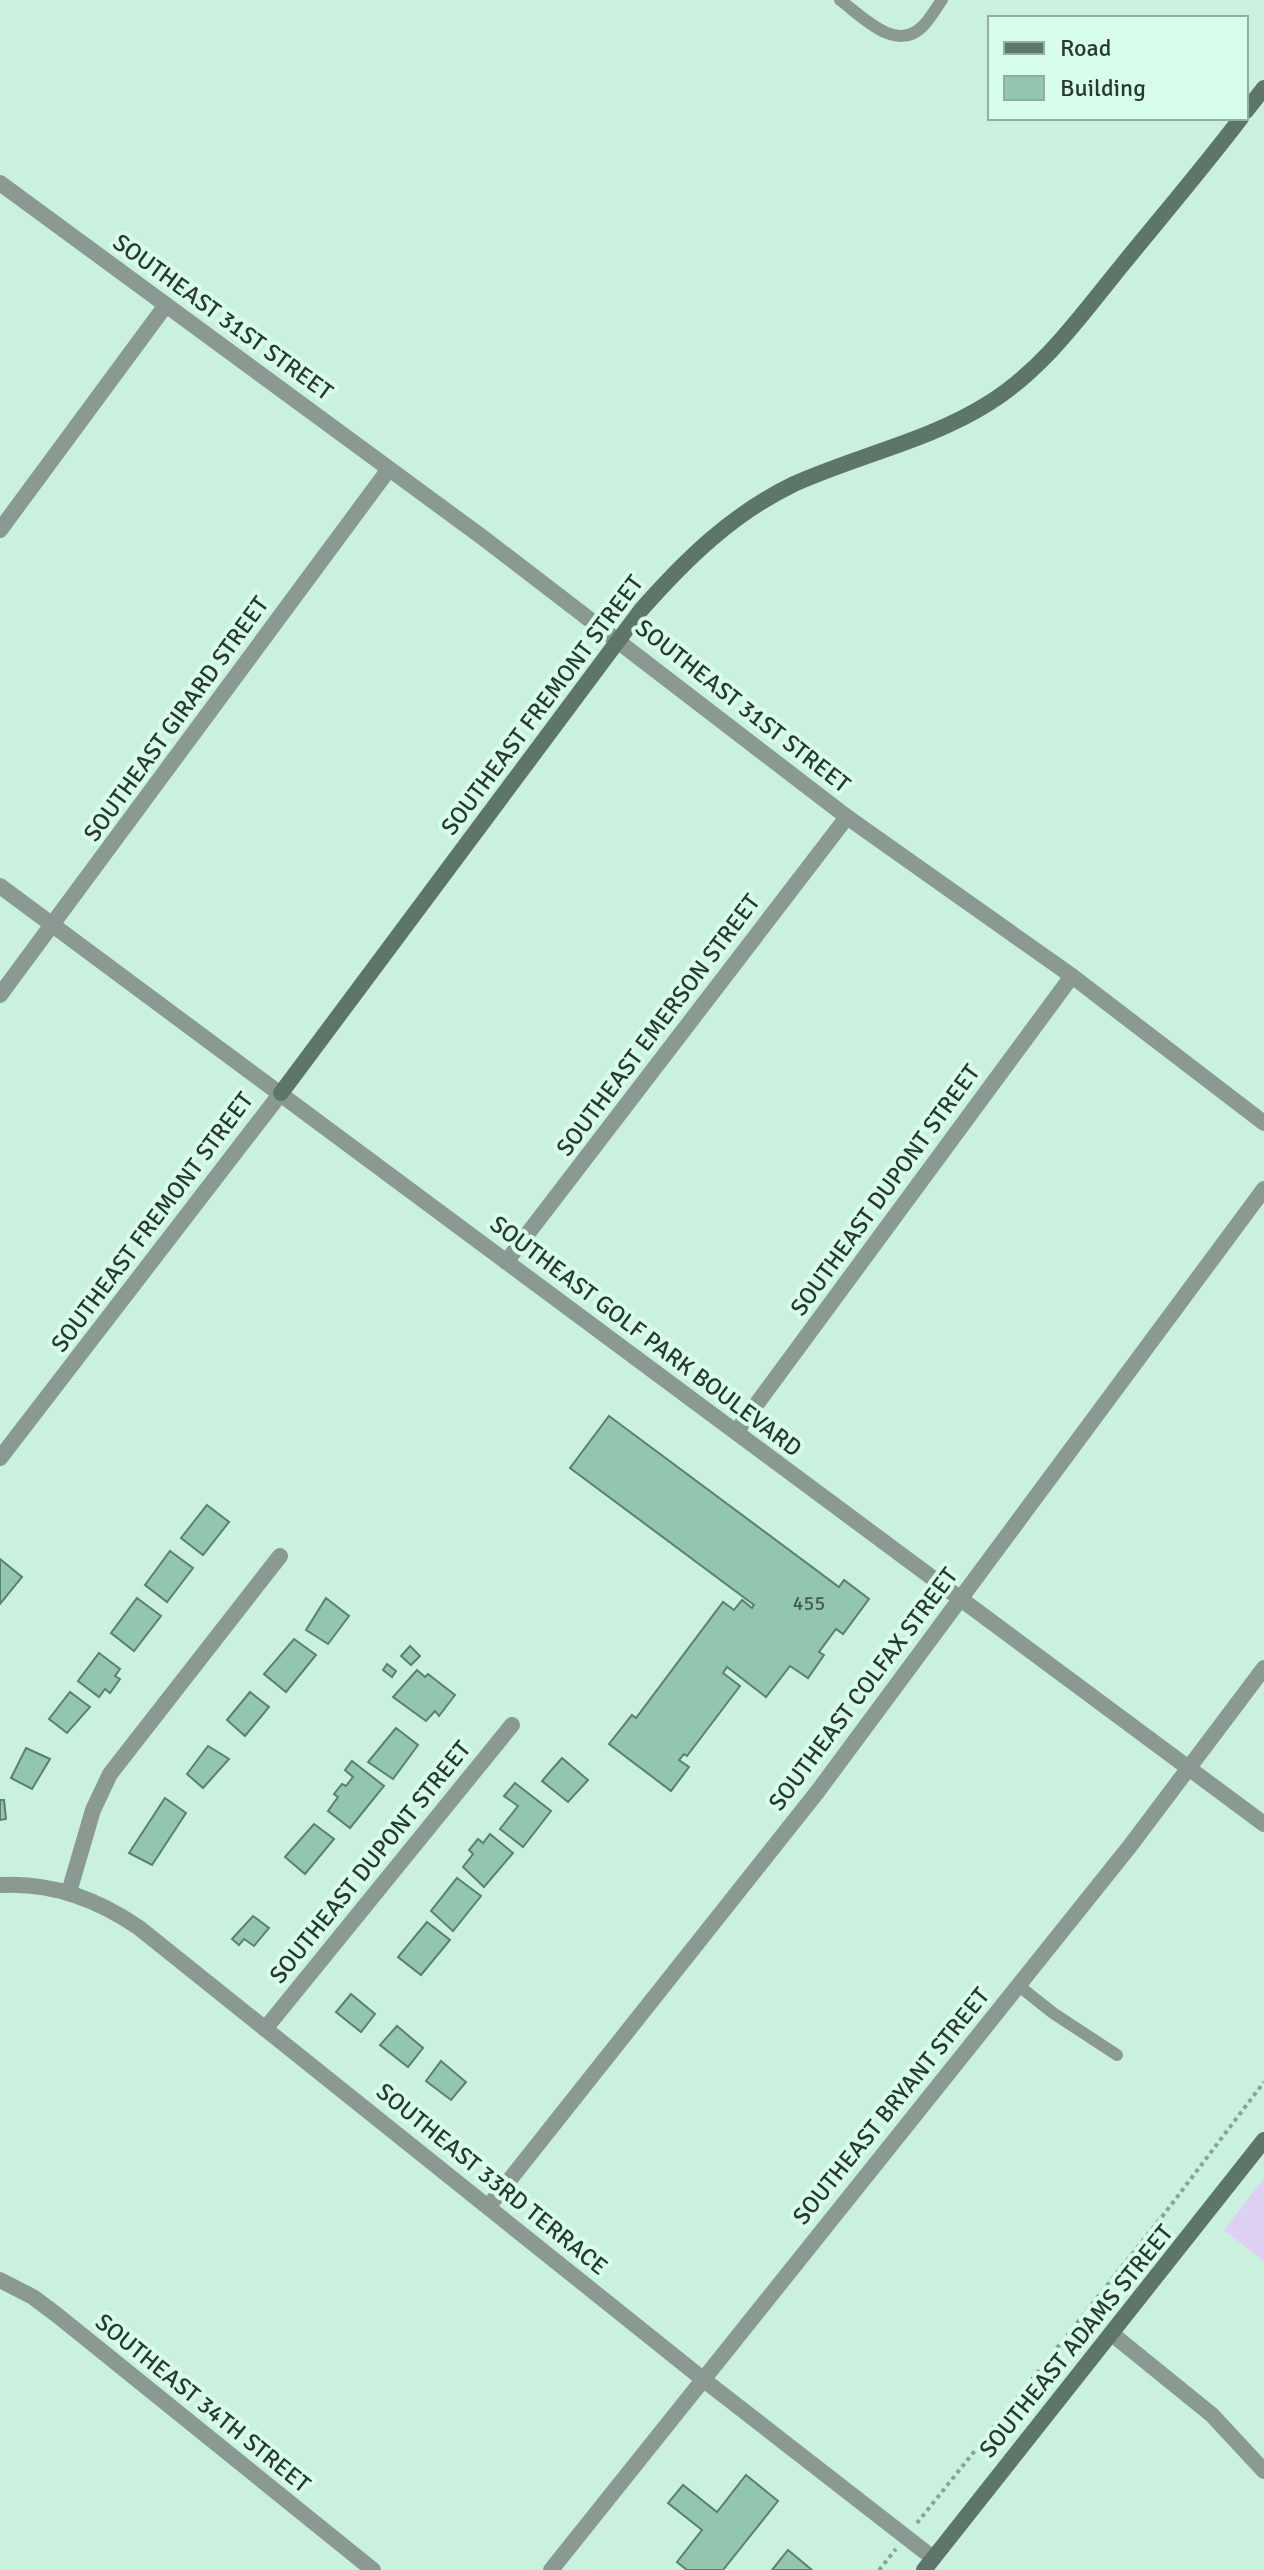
<svg xmlns="http://www.w3.org/2000/svg" width="1264" height="2570" font-family="Signika,sans-serif">
<style>
.green{fill:#ded0f3}
.building{fill:#93c6ae;stroke:#5c8070;stroke-width:2}
.lines{fill:none;stroke-linecap:round;stroke-linejoin:round}
.path{stroke:#87a496;stroke-width:4;stroke-dasharray:4 4;stroke-linecap:butt}
.lane{stroke:#8a9a92;stroke-width:12}
.street{stroke:#8a9a92;stroke-width:16}
.secondary{stroke:#5e756a;stroke-width:16}
.labels{text-anchor:middle;dominant-baseline:central;stroke-width:8;stroke-linejoin:round;paint-order:stroke}
.number-label{font-size:20px;fill:#445c50}
.street-label{font-size:24px;fill:#293831;stroke:#d6feeb}
</style>
<rect width="100%" height="100%" fill="#c9f1de"/>
<path class="green" d="M1264,2178V2261L1224,2230Z"/>
<g class="building">
<path d="M609,1416L839,1587L844,1580L869,1599L843,1634L836,1629L819,1652L824,1655L808,1678L790,1666L766,1697L727,1667L723,1673L740,1686L687,1756L684,1754L679,1760L689,1767L671,1791L609,1744L632,1715L636,1718L723,1602L734,1610L742,1600L752,1608L754,1605L570,1468Z"/>
<path d="M207,1505L229,1522L203,1555L181,1538Z"/>
<path d="M170,1551L193,1568L167,1602L145,1585Z"/>
<path d="M0,1559L22,1577L0,1604Z"/>
<path d="M137,1598L161,1616L134,1651L111,1633Z"/>
<path d="M326,1598L349,1616L328,1644L306,1630Z"/>
<path d="M294,1639L316,1655L286,1692L264,1674Z"/>
<path d="M410,1646L420,1656L411,1665L401,1656Z"/>
<path d="M99,1653L120,1669L115,1676L120,1679L110,1693L105,1689L99,1697L78,1681Z"/>
<path d="M387,1664L396,1671L392,1677L383,1670Z"/>
<path d="M417,1670L425,1677L428,1674L455,1695L439,1716L435,1711L426,1721L393,1697Z"/>
<path d="M70,1692L90,1707L67,1733L49,1719Z"/>
<path d="M250,1692L269,1707L245,1736L227,1720Z"/>
<path d="M396,1728L418,1745L393,1779L368,1762Z"/>
<path d="M208,1746L229,1759L203,1788L187,1774Z"/>
<path d="M26,1748L50,1759L32,1789L11,1778Z"/>
<path d="M562,1758L588,1780L568,1802L542,1781Z"/>
<path d="M352,1761L384,1786L350,1828L328,1811L338,1797L334,1794L342,1784L346,1786L353,1777L345,1770Z"/>
<path d="M515,1783L551,1811L523,1847L500,1829L518,1806L504,1796Z"/>
<path d="M165,1798L186,1813L152,1865L129,1853Z"/>
<path d="M0,1800H4L6,1819L0,1820Z"/>
<path d="M314,1824L334,1839L305,1874L285,1857Z"/>
<path d="M490,1834L513,1853L484,1887L463,1867L473,1854L469,1850L478,1839L483,1843Z"/>
<path d="M457,1878L481,1896L453,1931L431,1911Z"/>
<path d="M253,1916L269,1928L254,1946L244,1939L239,1945L232,1939Z"/>
<path d="M427,1922L450,1940L421,1975L398,1957Z"/>
<path d="M351,1994L375,2014L361,2032L336,2012Z"/>
<path d="M397,2026L423,2048L408,2067L380,2045Z"/>
<path d="M441,2061L466,2082L451,2100L426,2081Z"/>
<path d="M746,2475L778,2501L723,2570H687L677,2562L702,2530L668,2503L683,2485L717,2512Z"/>
<path d="M788,2550L812,2570H772Z"/>
</g>
<g class="lines">
<g class="path">
<path d="M917,2523L1165,2213L1264,2082"/>
<path d="M879,2570L896,2549"/>
</g>
<g class="lane">
<path d="M840,0C862,16 896,54 923,26C930,19 936,8 942,0"/>
<path d="M1019,1986L1053,2013L1117,2055"/>
</g>
<g class="street">
<path d="M0,183L482,537L847,817L1072,976L1264,1123"/>
<path d="M0,530L166,305"/>
<path d="M0,886L1264,1824"/>
<path d="M0,995L389,469"/>
<path d="M506,1262L847,817"/>
<path d="M736,1432L1072,976"/>
<path d="M0,1458L281,1093"/>
<path d="M0,1885C51,1882 97,1899 138,1927L704,2380L933,2558"/>
<path d="M69,1892L93,1810L110,1774L280,1556"/>
<path d="M265,2029L512,1725"/>
<path d="M488,2207L818,1791L1264,1189"/>
<path d="M0,2280L33,2297L57,2315L373,2570"/>
<path d="M1112,2334L1212,2415L1264,2471"/>
<path d="M551,2570L1130,1846L1264,1668"/>
</g>
<g class="secondary">
<path d="M1246,111L1264,88"/>
<path d="M281,1093L641,610C686,559 732,514 794,484C858,455 929,441 989,403C1045,368 1082,314 1123,264C1162,216 1203,168 1241,118"/>
<path d="M924,2570L1264,2140"/>
</g>
</g>
<g class="labels">
<g class="number-label">
<text x="809" y="1603">455</text>
</g>
<g class="street-label">
<text transform="translate(223 317) rotate(36)">SOUTHEAST 31ST STREET</text>
<text transform="translate(542 705) rotate(-53)">SOUTHEAST FREMONT STREET</text>
<text transform="translate(743 706) rotate(38)">SOUTHEAST 31ST STREET</text>
<text transform="translate(176 719) rotate(-54)">SOUTHEAST GIRARD STREET</text>
<text transform="translate(658 1025) rotate(-53)">SOUTHEAST EMERSON STREET</text>
<text transform="translate(885 1190) rotate(-54)">SOUTHEAST DUPONT STREET</text>
<text transform="translate(152 1222) rotate(-53)">SOUTHEAST FREMONT STREET</text>
<text transform="translate(646 1336) rotate(37)">SOUTHEAST GOLF PARK BOULEVARD</text>
<text transform="translate(863 1689) rotate(-53)">SOUTHEAST COLFAX STREET</text>
<text transform="translate(370 1862) rotate(-51)">SOUTHEAST DUPONT STREET</text>
<text transform="translate(891 2106) rotate(-51)">SOUTHEAST BRYANT STREET</text>
<text transform="translate(492 2179) rotate(39)">SOUTHEAST 33RD TERRACE</text>
<text transform="translate(1076 2341) rotate(-51)">SOUTHEAST ADAMS STREET</text>
<text transform="translate(203 2403) rotate(39)">SOUTHEAST 34TH STREET</text>
</g>
</g>
<rect x="988" y="16" width="260" height="104" fill="#d6feeb" stroke="#91afa1" stroke-width="2"/>
<rect x="1004" y="42" width="40" height="12" fill="#5e756a" stroke="#91afa1" stroke-width="2"/>
<text x="1060" y="56" font-size="24" fill="#293831">Road</text>
<rect x="1004" y="76" width="40" height="24" fill="#93c6ae" stroke="#91afa1" stroke-width="2"/>
<text x="1060" y="96" font-size="24" fill="#293831">Building</text>
</svg>
